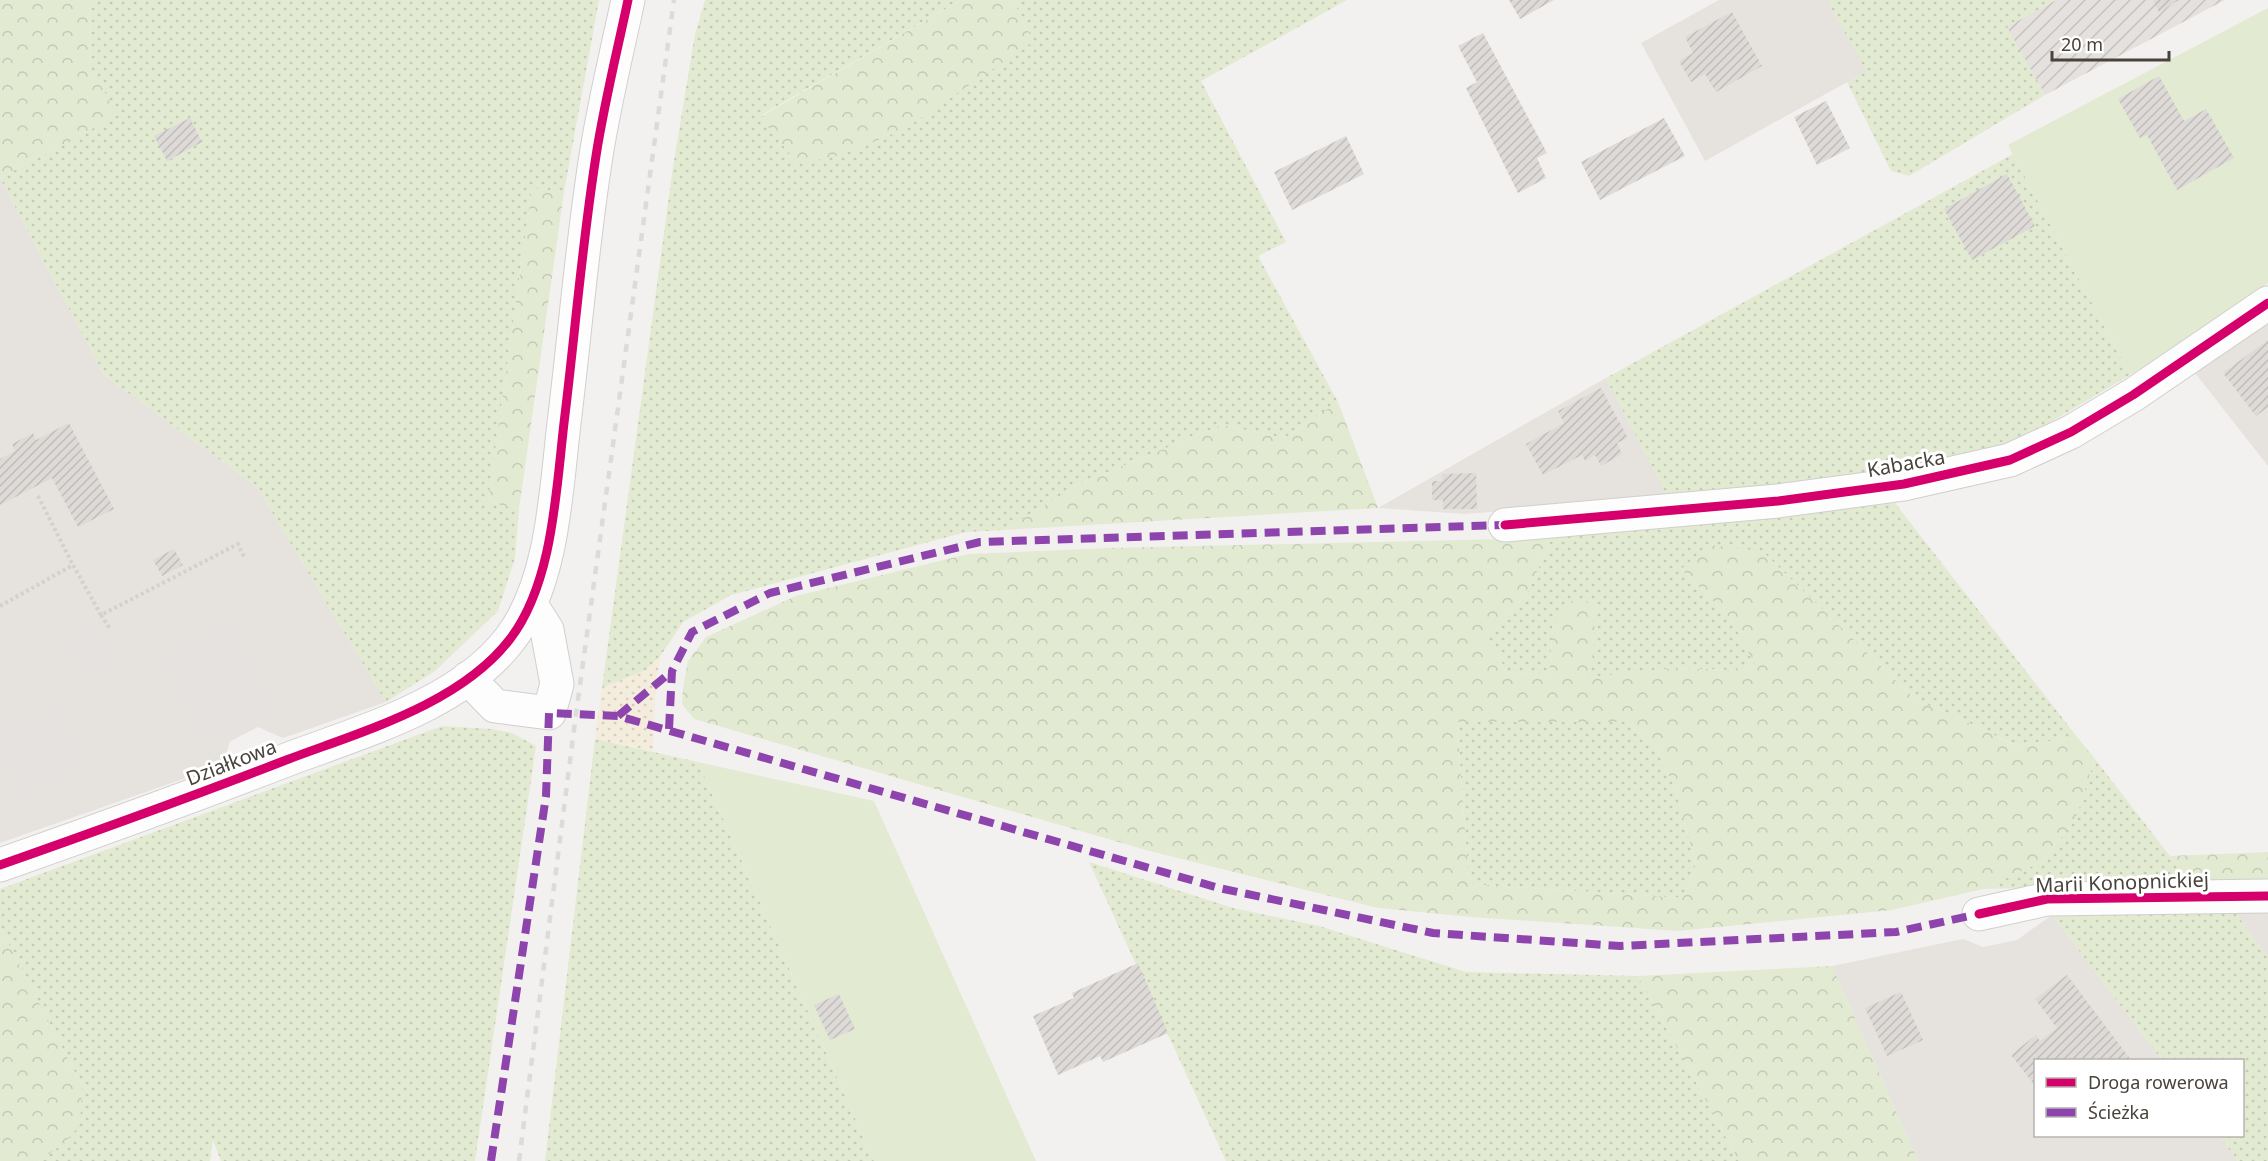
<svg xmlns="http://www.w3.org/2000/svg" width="2268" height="1161" font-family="'Noto Sans',sans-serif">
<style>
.residential{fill:#e6e2de}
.industrial{fill:url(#industrial-furrows)}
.grass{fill:url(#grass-dots)}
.forest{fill:url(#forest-crowns);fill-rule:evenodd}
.sand{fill:url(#sand-dots)}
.green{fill:#e2ead2}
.parking{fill:#e5e2e0}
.building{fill:url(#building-hatch)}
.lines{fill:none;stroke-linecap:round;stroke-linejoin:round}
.minor-casing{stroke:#d1cfcc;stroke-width:35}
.path{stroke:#d3d1cd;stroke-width:4;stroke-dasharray:3 3;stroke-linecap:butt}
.minor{stroke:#fdfdfd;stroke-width:33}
.rail{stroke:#dbdbdb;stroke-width:4.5;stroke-dasharray:8 8;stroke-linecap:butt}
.quiet{stroke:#8e44ad;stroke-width:8;stroke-dasharray:15 8;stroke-linecap:butt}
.cycleway-casing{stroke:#fff;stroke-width:13}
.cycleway{stroke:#d6006c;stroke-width:9}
.labels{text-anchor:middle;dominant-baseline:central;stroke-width:6;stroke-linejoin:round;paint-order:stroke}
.street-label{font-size:20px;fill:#49433b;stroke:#fff}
</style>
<defs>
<pattern id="industrial-furrows" width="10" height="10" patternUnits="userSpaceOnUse" patternTransform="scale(1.5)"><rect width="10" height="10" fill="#e5e1df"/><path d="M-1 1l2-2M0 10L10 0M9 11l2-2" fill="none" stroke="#c6c2c0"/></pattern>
<pattern id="grass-dots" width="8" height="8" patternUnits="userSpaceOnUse" patternTransform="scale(1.5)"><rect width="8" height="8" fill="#e2ead2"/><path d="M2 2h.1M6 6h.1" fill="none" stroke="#c3cab5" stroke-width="1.8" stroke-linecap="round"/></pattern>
<pattern id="forest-crowns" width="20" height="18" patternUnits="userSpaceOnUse" patternTransform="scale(1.5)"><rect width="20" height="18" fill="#e2ead2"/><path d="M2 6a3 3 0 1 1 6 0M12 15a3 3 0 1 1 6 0" fill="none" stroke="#c3cab5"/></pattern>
<pattern id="sand-dots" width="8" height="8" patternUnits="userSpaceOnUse" patternTransform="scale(1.5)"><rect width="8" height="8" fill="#f4eddd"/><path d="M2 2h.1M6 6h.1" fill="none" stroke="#d3ccbf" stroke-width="1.8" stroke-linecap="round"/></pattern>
<pattern id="building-hatch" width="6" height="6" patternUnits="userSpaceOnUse" patternTransform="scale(1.5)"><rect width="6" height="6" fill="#dddad7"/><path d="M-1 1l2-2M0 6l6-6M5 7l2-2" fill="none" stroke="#bfbcb9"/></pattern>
</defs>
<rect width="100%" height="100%" fill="#f3f1ef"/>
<g class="residential">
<path d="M1719,0H1827L1867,71L1705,161L1641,43Z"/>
<path d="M0,178L104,375L257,487L386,702L283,738L258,727L230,741L223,765L0,843Z"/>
<path d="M2268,320V466L2192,369Z"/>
<path d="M1606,378L1668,498L1465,514L1378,508Z"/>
<path d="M2231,907L2268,908V957Z"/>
<path d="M2052,915L2162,1060H2036V1136H2219L2238,1161H1918L1832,966L1963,939L1983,947L2017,940Z"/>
</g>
<path class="industrial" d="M2056,0H2225L2045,95L2006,27Z"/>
<g class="grass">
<path d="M91,0H599L564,192L532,188L488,502L519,509L515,558L498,611L435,671L386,702L257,487L104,375L0,178L117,115L90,67Z"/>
<path d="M705,0H961L760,116L798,164L1033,42L1013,0H1347L1201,81L1286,242L1258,256L1338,402L1285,438L1222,425L1079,484L1005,530L966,532L731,595L683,622L661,655L646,670L602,688L673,167L695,34Z"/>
<path d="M1827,0H2056L2007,27L2045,95L1909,176L1891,171L1847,82L1866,71Z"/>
<path d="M2013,154L2130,375L1990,458L1868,478L1668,498L1606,378Z"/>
<path d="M1895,503L2078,738L2015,745L1965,721L1916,700L1762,551L1681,569L1731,619L1756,665L1729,670L1676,668L1587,678L1594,650L1553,624L1549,675L1505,672L1500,656L1485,643L1528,591L1552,538Z"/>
<path d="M1457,722H1626L1655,746L1675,788L1696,864L1683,898L1469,884Z"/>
<path d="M442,726L491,729L512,733L536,746L475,1161H221L213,1140L210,1161H39L64,1143L82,1086L0,927V889Z"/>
<path d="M595,739L698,762L874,1161H545Z"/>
<path d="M2095,759L2170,856L2188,884L1983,889L2043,861L2075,820Z"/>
<path d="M1089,862L1233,908L1319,926L1466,972L1638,976L1739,1161H1226Z"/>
<path d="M2231,907L2268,957V1161H2238L2219,1136H2242V1060H2162L2052,915Z"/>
</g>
<g class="forest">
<path d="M0,0H91L90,67L118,115L0,178Z"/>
<path d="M961,0H1013L1033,42L903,130L840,155L798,164L760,117Z"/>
<path d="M532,188L564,192L519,509L488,502Z"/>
<path d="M1338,402L1378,508L1005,530L1079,484L1222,425L1285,438Z"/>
<path d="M1552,538L1528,591L1486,642L1500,656L1505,672L1549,675L1553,624L1573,600L1595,604L1594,650L1588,677L1676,668L1729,670L1755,665L1731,619L1681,569L1709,545L1762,551L1916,700L1965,721L2014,745L2078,738L2095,759L2075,820L2043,861L1983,889L1892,910L1678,931L1471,917L1378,908L1146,850L694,719L682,704L683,688L688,661L706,637L796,596L968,554L1111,548ZM1457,722H1626L1655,746L1675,788L1696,864L1683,898L1469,884Z"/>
<path d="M2268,852V884H2188L2170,856Z"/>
<path d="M0,927L82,1086L80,1125L64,1143L39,1161H0Z"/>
<path d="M1832,966L1918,1161H1739L1638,976Z"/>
</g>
<path class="sand" d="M661,655L656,681L653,751L595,739L602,688L646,670Z"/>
<g class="green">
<path d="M2268,8V283L2229,314L2130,375L2008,145Z"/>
<path d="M698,762L874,801L1036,1161H874Z"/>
</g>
<g class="parking">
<path d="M233,615L285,712L205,755L153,658Z"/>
<path d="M96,621L118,662L81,683L58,642Z"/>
<path d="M57,698L93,762L23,802L4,769L0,770V723L19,712L23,717Z"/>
</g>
<g class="building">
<path d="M1509,0H1554L1520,19Z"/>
<path d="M2153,0H2179L2159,12Z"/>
<path d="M1732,12L1762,66L1716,92L1705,74L1691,82L1679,61L1693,53L1685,37Z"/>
<path d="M1483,33L1547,153L1537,158L1546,178L1518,193L1466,88L1477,82L1458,46Z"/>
<path d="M2159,76L2184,121L2206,109L2234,158L2177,190L2147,135L2140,138L2118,99Z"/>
<path d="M1826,101L1850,148L1817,165L1794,117Z"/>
<path d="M190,118L202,142L167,161L154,136Z"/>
<path d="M1664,118L1685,156L1600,200L1581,162Z"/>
<path d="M1346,136L1364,174L1292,210L1274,172Z"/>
<path d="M2007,174L2035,226L1972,260L1944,209Z"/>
<path d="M2268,340V407L2256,416L2223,373Z"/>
<path d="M1601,388L1628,438L1617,443L1622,454L1601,466L1595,455L1585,461L1582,455L1543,475L1526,444L1564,423L1558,411Z"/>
<path d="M69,423L114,509L78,527L52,478L0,505V459L15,451L12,444L33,433L36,440Z"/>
<path d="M1476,473L1477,509H1443V500H1432V481H1442L1443,474Z"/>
<path d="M174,549L183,565L162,576L153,560Z"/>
<path d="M1138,963L1168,1033L1103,1062L1100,1056L1058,1075L1033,1016L1074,998L1072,993Z"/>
<path d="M2067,975L2131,1060H2036V1087L2011,1055L2036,1035L2040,1041L2057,1028L2035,999Z"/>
<path d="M1901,992L1923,1040L1887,1056L1865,1008Z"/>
<path d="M839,994L855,1029L830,1040L814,1005Z"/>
</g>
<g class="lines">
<defs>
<g id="minor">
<path d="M1505,525L1778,501L1904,484L2010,460L2071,432L2133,395L2268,303"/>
<path d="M468,678L495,706L549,713L557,684L547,630L531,605"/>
<path d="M0,865C94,832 188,798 281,762C356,733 459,706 510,639C553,583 556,491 564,423C575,334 582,244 596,156C604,104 617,52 628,0"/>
<path d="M1979,914L2047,899L2268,896"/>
</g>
</defs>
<use href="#minor" class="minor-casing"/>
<g class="path">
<path d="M38,496L73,565"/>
<path d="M0,606L73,565L101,615L238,544L245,559"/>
<path d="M101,615L111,630"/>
</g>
<use href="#minor" class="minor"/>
<path class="rail" d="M519,1161L576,714L674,0"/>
<g class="quiet">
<path d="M618,716L672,671"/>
<path d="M669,729L672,671L692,632L770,593L980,542L1505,525"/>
<path d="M491,1161L546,796L549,713L618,716L1219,888L1433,933L1620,946L1896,932L1979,914"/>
</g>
<defs>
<g id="cycleway">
<path d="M1505,525L1778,501L1904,484L2010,460L2071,432L2133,395L2268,303"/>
<path d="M0,865C94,832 188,798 281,762C356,733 459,706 510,639C553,583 556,491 564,423C575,334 582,244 596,156C604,104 617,52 628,0"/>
<path d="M1979,914L2047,899L2268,896"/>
</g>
</defs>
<use href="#cycleway" class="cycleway-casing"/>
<use href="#cycleway" class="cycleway"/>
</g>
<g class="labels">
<g class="street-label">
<text transform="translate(1906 463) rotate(-10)">Kabacka</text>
<text transform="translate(231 762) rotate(-21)">Działkowa</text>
<text transform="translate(2122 882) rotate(-2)">Marii Konopnickiej</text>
</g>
</g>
<rect x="2034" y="1059" width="210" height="78" fill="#ffffff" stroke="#b6b4b1" stroke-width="1.5"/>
<rect x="2046" y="1078" width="30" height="9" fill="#d6006c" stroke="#b6b4b1" stroke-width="1.5"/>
<text x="2088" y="1089" font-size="18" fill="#49433b">Droga rowerowa</text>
<rect x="2046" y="1108" width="30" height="9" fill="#8e44ad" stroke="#b6b4b1" stroke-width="1.5"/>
<text x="2088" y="1119" font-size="18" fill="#49433b">Ścieżka</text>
<path d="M2052 51v9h117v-9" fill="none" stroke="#49433b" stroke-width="3"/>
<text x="2061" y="51" font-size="18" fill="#49433b" stroke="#ffffff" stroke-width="4.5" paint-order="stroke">20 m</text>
</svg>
